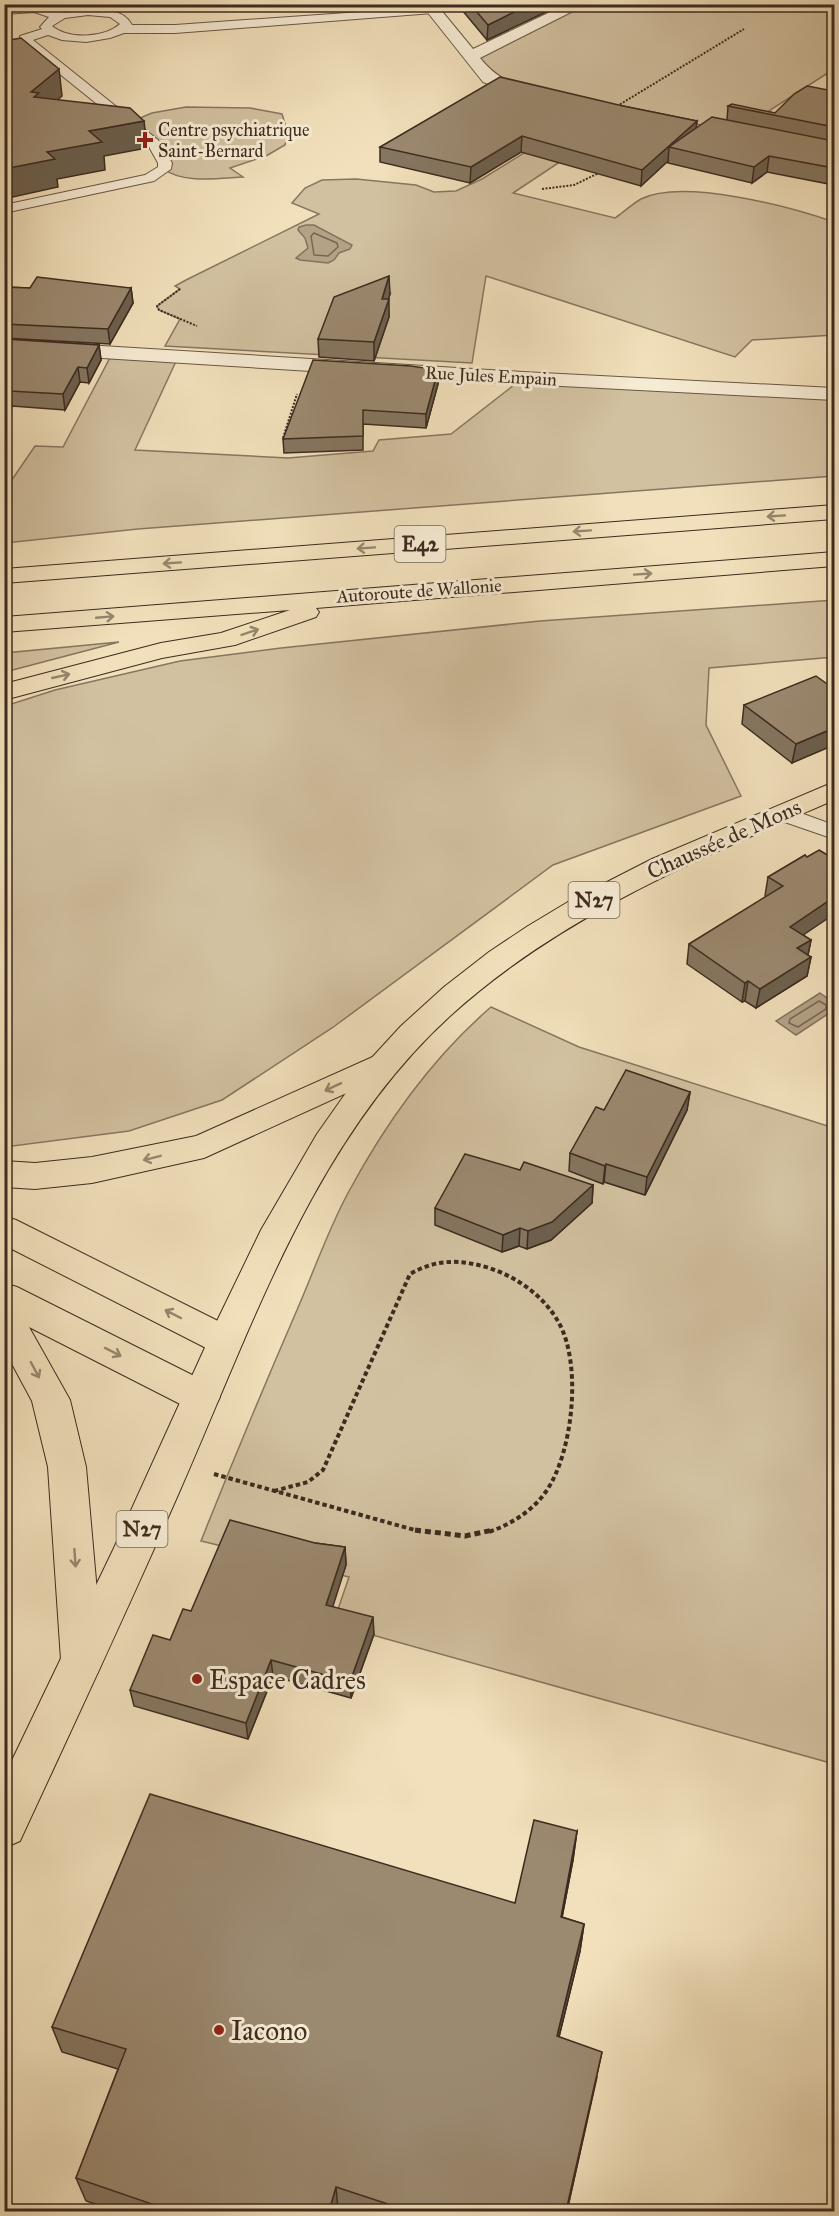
<svg xmlns="http://www.w3.org/2000/svg" width="839" height="2216" font-family="'IM FELL Great Primer',serif">
<style>
.green{fill:#d2c1a0;stroke:#887660;stroke-width:1.5}
.water{fill:#b4a286;stroke:#84725d;stroke-width:1.5}
.lines{fill:none;stroke-linecap:round;stroke-linejoin:round}
.shore{stroke:#786652;stroke-width:1.5}
.service-casing{stroke:#6a5846;stroke-width:2}
.minor-casing{stroke:#6a5846;stroke-width:2}
.primary-casing{stroke:#3d2b1f;stroke-width:2}
.motorway-casing{stroke:#3d2b1f;stroke-width:2}
.path-far2{stroke:#3d2b1f;stroke-width:2;stroke-dasharray:2 1.5;stroke-linecap:butt}
.path-far1{stroke:#3d2b1f;stroke-width:4;stroke-dasharray:4.5 3;stroke-linecap:butt}
.path{stroke:#3d2b1f;stroke-width:5;stroke-dasharray:6 4;stroke-linecap:butt}
.service{fill:#f6ebd3;fill-rule:evenodd}
.minor{fill:#f6ebd3;fill-rule:evenodd}
.primary{fill:#f1e0bb;fill-rule:evenodd}
.motorway{fill:#f1e0bb;fill-rule:evenodd}
.wall{fill:#857660;stroke:#3d2b1f;stroke-width:1.5}
.shaded-wall{fill:#6c604e;stroke:#3d2b1f;stroke-width:1.5}
.building{fill:#9b8970;stroke:#3d2b1f;stroke-width:1.5}
.oneway{stroke:#97866d}
.poi-dot{fill:#8f2418;stroke:#f6ebd3;stroke-width:2}
.labels{text-anchor:middle;dominant-baseline:central;stroke-width:6;stroke-linejoin:round;paint-order:stroke}
.far-poi-label{font-size:18px;fill:#3d2b1f;stroke:#f6ebd3;text-anchor:start}
.far-street-label{font-size:18px;fill:#3d2b1f;stroke:#f6ebd3}
.shield{fill:#f6ebd3;stroke:#746555;stroke-width:1.5}
.shield-label{font-size:21px;font-weight:bold;fill:#3d2b1f}
.street-label{font-size:22px;fill:#3d2b1f;stroke:#f6ebd3}
.near-poi-label{font-size:27px;fill:#3d2b1f;stroke:#f6ebd3;text-anchor:start}
</style>
<rect width="100%" height="100%" fill="#f1e0bb"/>
<filter id="stains"><feTurbulence type="fractalNoise" baseFrequency=".00333" numOctaves="4"/><feColorMatrix values="0 0 0 0 .2 0 0 0 0 .09 0 0 0 0 .02 0 0 0 .5 -.17"/></filter>
<radialGradient id="worn" r=".72"><stop offset=".6" stop-color="#630" stop-opacity="0"/><stop offset="1" stop-color="#630" stop-opacity=".3"/></radialGradient>
<g class="green">
<path d="M580,5H834V69L736,132L512,88L469,57Z"/>
<path d="M186,107L250,108L282,114L288,134L285,145L266,156L230,168L243,177C221,178 182,184 164,169C156,162 141,130 135,120L152,113Z"/>
<path d="M579,119L611,128L513,193L615,218C624,212 632,204 641,199C683,178 791,207 834,222V335L752,340L735,357L486,276L472,363L165,346L180,319L159,310L157,306L180,289L175,286L186,280L319,214L292,203L305,188L322,180L356,179L416,185L434,192L456,191L482,179Z"/>
<path d="M113,352L178,357L135,450L288,458L373,451L379,440L451,434L523,378L834,394V476L138,529L5,543V487H7L35,446L63,447Z"/>
<path d="M834,600V657L709,668L706,725L741,796L553,865L332,1028L222,1100L129,1131L5,1147V706L55,690L180,661L281,648L540,621Z"/>
<path d="M119,642L5,672V653Z"/>
<path d="M491,1007L579,1047L834,1128V1764L333,1624L349,1577L201,1541C232,1463 264,1386 297,1310C314,1271 328,1230 348,1193C385,1124 432,1058 491,1007Z"/>
</g>
<g class="water">
<path d="M306,225H314L352,245L350,249L339,253L334,260L328,263L300,260L296,258L308,248L305,238L298,230L299,227Z"/>
<path d="M820,993L834,1003V1010L796,1035L776,1021Z"/>
</g>
<g class="lines">
<g class="shore">
<path d="M314,233L337,243L338,247L328,256L314,255L311,236Z"/>
<path d="M819,1001L826,1005V1009L798,1027L789,1023L790,1019Z"/>
</g>
<defs>
<g id="service">
<path d="M34,6C42,7 49,11 57,12C80,15 119,0 132,25H175L433,7L439,10L433,13L175,33H124L110,38L86,42L62,40L48,35L33,40L158,140L172,163L171,169L154,181L4,213V205L145,175L158,167V163L148,145L20,42V36L42,29L40,27L49,17L34,12L4,14V7ZM88,15L110,17L120,24C104,38 69,40 52,26L65,18Z"/>
<path d="M781,806L834,825V839L773,818L770,813L773,808Z"/>
</g>
<g id="minor">
<path d="M421,4H436L473,49L567,4H587L480,58C500,82 511,82 541,90L543,93L541,96L535,98L512,93L483,82Z"/>
<path d="M4,340L523,372L834,388V400L523,384L4,352Z"/>
</g>
<path id="primary" d="M834,782V800C699,859 561,915 450,1016C314,1140 253,1324 181,1488C129,1607 74,1724 20,1841L4,1848V1777L113,1550L217,1321L261,1230L317,1134L367,1063L401,1026L444,987L489,952L528,926L568,902L652,859Z"/>
<g id="motorway">
<path d="M834,505V519L4,583V569Z"/>
<path d="M834,552V566L316,608L319,612L316,617L235,645L162,658L4,700V684L161,643L221,633L290,610L4,632V617Z"/>
<path d="M386,1051L397,1054L402,1062L397,1070L204,1158L92,1183L35,1189L4,1187V1161L35,1163L92,1157L196,1136Z"/>
<path d="M4,1216L16,1220L238,1331L243,1341L238,1351L225,1356L212,1351L4,1245Z"/>
<path d="M4,1283L17,1287L214,1386L220,1397L214,1408L201,1413L188,1408L29,1327L70,1400L86,1467L103,1660L97,1674L82,1679L67,1674L61,1660L48,1467L32,1401L4,1349Z"/>
</g>
</defs>
<use href="#service" class="service-casing"/>
<use href="#minor" class="minor-casing"/>
<use href="#primary" class="primary-casing"/>
<use href="#motorway" class="motorway-casing"/>
<g class="path-far2">
<path d="M614,108L744,29"/>
<path d="M542,189L574,185L603,171"/>
<path d="M180,289L157,306L159,310L197,326"/>
<path d="M283,438L297,394"/>
</g>
<g class="path-far1">
<path d="M214,1474L422,1532"/>
<path d="M274,1491L308,1482L323,1470L410,1274C436,1259 460,1259 489,1268C517,1277 544,1296 559,1323C582,1365 573,1451 547,1490C533,1511 511,1524 489,1532"/>
</g>
<path class="path" d="M415,1530L465,1536L493,1530"/>
<use href="#service" class="service"/>
<use href="#minor" class="minor"/>
<use href="#primary" class="primary"/>
<use href="#motorway" class="motorway"/>
</g>
<g class="wall">
<path d="M457,4H550V10L487,40Z"/>
<path d="M834,91V185L767,172L752,183L668,163V161L641,186L521,152L470,183L380,162V147L623,106L697,121L696,128L727,120L728,106L775,113Z"/>
<path d="M4,287L30,288H131L133,303L110,344L4,338Z"/>
<path d="M390,294L388,299L389,317L374,361L319,357L318,339Z"/>
<path d="M4,339L99,345L101,360L89,383L80,382L65,410L12,406L4,419Z"/>
<path d="M438,384L426,428L363,424V450L284,453L283,439Z"/>
<path d="M834,689L792,763L742,724L744,705Z"/>
<path d="M805,855L803,935L811,940L808,955L811,957L807,976L756,1008L745,1001L742,1002L687,964L689,944L766,897L765,896L768,877Z"/>
<path d="M690,1092L687,1110L645,1195L604,1182L603,1184L569,1171L570,1153L604,1110Z"/>
<path d="M520,1170L593,1185L592,1203L551,1240L527,1249L519,1246L502,1252L435,1225V1208Z"/>
<path d="M315,1543L345,1547L346,1565L332,1606L374,1634L351,1698L273,1676L248,1739L134,1706L130,1690L170,1640L191,1611Z"/>
<path d="M577,1831L573,1860L562,1917L584,1924L580,1951L559,2037L597,2077L567,2211H345L338,2209V2211H117L86,2201L76,2178L118,2069L62,2052L52,2027L515,1903Z"/>
</g>
<g class="shaded-wall">
<path d="M530,4H550V10L487,40L488,25Z"/>
<path d="M59,69L62,96L42,113L31,92Z"/>
<path d="M144,121L147,148L104,156L105,170L57,179L58,187L8,198V200L4,201V169L47,152L89,131Z"/>
<path d="M697,121L695,136L669,147L668,161L641,186L642,170Z"/>
<path d="M522,136L521,152L470,183L471,167Z"/>
<path d="M769,156L767,172L752,183L754,167Z"/>
<path d="M389,276L390,294L383,317L382,299Z"/>
<path d="M131,288L133,303L110,344L108,329Z"/>
<path d="M389,299V317L374,361V342Z"/>
<path d="M99,345L101,360L89,383L87,368Z"/>
<path d="M78,367L80,382L65,410L63,394Z"/>
<path d="M438,370V384L426,428V414Z"/>
<path d="M9,391L12,406L4,419V399Z"/>
<path d="M834,728V745L792,763L796,744Z"/>
<path d="M834,897V914L787,946L790,927Z"/>
<path d="M811,940L807,959L811,957L807,976L756,1008L760,989L797,948Z"/>
<path d="M748,981L745,1001L742,1002L745,983Z"/>
<path d="M690,1092L687,1110L645,1195L647,1177Z"/>
<path d="M606,1164L604,1182L603,1184L605,1166Z"/>
<path d="M593,1185L592,1203L551,1240L527,1249L528,1231Z"/>
<path d="M520,1228L519,1246L502,1252L503,1235Z"/>
<path d="M345,1547L346,1565L328,1622L326,1605Z"/>
<path d="M373,1617L374,1634L351,1698L350,1682Z"/>
<path d="M271,1660L273,1676L248,1739L246,1723Z"/>
<path d="M577,1831L573,1860L557,1944L561,1917Z"/>
<path d="M584,1924L580,1951L553,2061L557,2036Z"/>
<path d="M602,2052L567,2211H566Z"/>
<path d="M336,2187L338,2209V2211H329Z"/>
</g>
<g class="building">
<path d="M470,4H530L488,25Z"/>
<path d="M21,38L59,69L31,92L39,93L34,97L130,108L144,121L89,131L102,142L47,152L55,159L4,169V41Z"/>
<path d="M500,77L623,106L697,121L642,170L522,136L471,167L380,147Z"/>
<path d="M807,86L834,91V127L728,106L732,104L775,113L794,94Z"/>
<path d="M712,117L834,141V168L769,156L754,167L669,147Z"/>
<path d="M389,276L382,299H389L374,342L318,339L334,297Z"/>
<path d="M37,277L131,288L108,329L4,324V287L30,288Z"/>
<path d="M4,339L99,345L87,368L78,367L63,394L9,391L4,399Z"/>
<path d="M313,360L411,366L438,370L426,414L363,410V436L283,439Z"/>
<path d="M816,676L834,689V728L796,744L744,705Z"/>
<path d="M819,850L834,859V897L790,927L811,940L797,948L811,957L760,989L748,981L745,983L689,944L783,886L768,877L805,855L807,857Z"/>
<path d="M626,1070L690,1092L647,1177L606,1164L605,1166L570,1153L596,1107L604,1110Z"/>
<path d="M465,1154L520,1170L524,1162L593,1185L552,1222L528,1231L520,1228L503,1235L435,1208Z"/>
<path d="M230,1520L315,1543L345,1547L326,1605L373,1617L350,1682L271,1660L246,1723L130,1690L153,1635L170,1640L183,1609L191,1611Z"/>
<path d="M150,1794L515,1903L534,1820L577,1831L561,1917L584,1924L557,2036L602,2052L566,2211H409L336,2187L329,2211H172L76,2178L126,2049L52,2027Z"/>
</g>
<defs><path id="oneway-shaft" d="M-6 0H5M1.5-3L5.5 0L1.5 3" fill="none" stroke-width="1.6" stroke-linecap="round" stroke-linejoin="round" transform="scale(1.5)"/></defs>
<g class="oneway">
<use href="#oneway-shaft" transform="translate(776 516) rotate(176)"/>
<use href="#oneway-shaft" transform="translate(582 531) rotate(176)"/>
<use href="#oneway-shaft" transform="translate(366 548) rotate(176)"/>
<use href="#oneway-shaft" transform="translate(172 563) rotate(176)"/>
<use href="#oneway-shaft" transform="translate(643 574) rotate(-4)"/>
<use href="#oneway-shaft" transform="translate(105 617) rotate(-5)"/>
<use href="#oneway-shaft" transform="translate(250 632) rotate(-19)"/>
<use href="#oneway-shaft" transform="translate(61 676) rotate(-13)"/>
<use href="#oneway-shaft" transform="translate(333 1087) rotate(155)"/>
<use href="#oneway-shaft" transform="translate(152 1158) rotate(166)"/>
<use href="#oneway-shaft" transform="translate(173 1314) rotate(-153)"/>
<use href="#oneway-shaft" transform="translate(113 1352) rotate(27)"/>
<use href="#oneway-shaft" transform="translate(35 1370) rotate(62)"/>
<use href="#oneway-shaft" transform="translate(75 1558) rotate(86)"/>
</g>
<g class="poi-dot">
<path d="M142 131h6v6h6v6h-6v6h-6v-6h-6v-6h6z"/>
<circle cx="197" cy="1679" r="6"/>
<circle cx="219" cy="2030" r="6"/>
</g>
<g class="labels">
<g class="far-poi-label">
<text x="158" y="130">Centre psychiatrique<tspan x="158" dy="21">Saint-Bernard</tspan></text>
</g>
<g class="far-street-label">
<text transform="translate(491 376) rotate(3)">Rue Jules Empain</text>
<text transform="translate(419 591) rotate(-4)">Autoroute de Wallonie</text>
</g>
<g class="shield">
<rect x="394.5" y="526" width="51" height="36" rx="4.5"/>
<rect x="568.5" y="882" width="51" height="36" rx="4.5"/>
<rect x="116.5" y="1511" width="51" height="36" rx="4.5"/>
</g>
<g class="shield-label">
<text x="420" y="544">E42</text>
<text x="594" y="900">N27</text>
<text x="142" y="1529">N27</text>
</g>
<g class="street-label">
<text transform="translate(724 839) rotate(-24)">Chaussée de Mons</text>
</g>
<g class="near-poi-label">
<text x="209" y="1679">Espace Cadres</text>
<text x="231" y="2030">Iacono</text>
</g>
</g>
<rect width="839" height="2216" fill="none" stroke="#f1e0bb" stroke-width="24"/>
<rect x="6" y="6" width="827" height="2204" fill="none" stroke="#3d2b1f" stroke-width="3"/>
<rect x="12" y="12" width="815" height="2192" fill="none" stroke="#3d2b1f" stroke-width="1.5"/>
<rect width="100%" height="100%" filter="url(#stains)"/>
<rect width="100%" height="100%" fill="url(#worn)"/>
</svg>
